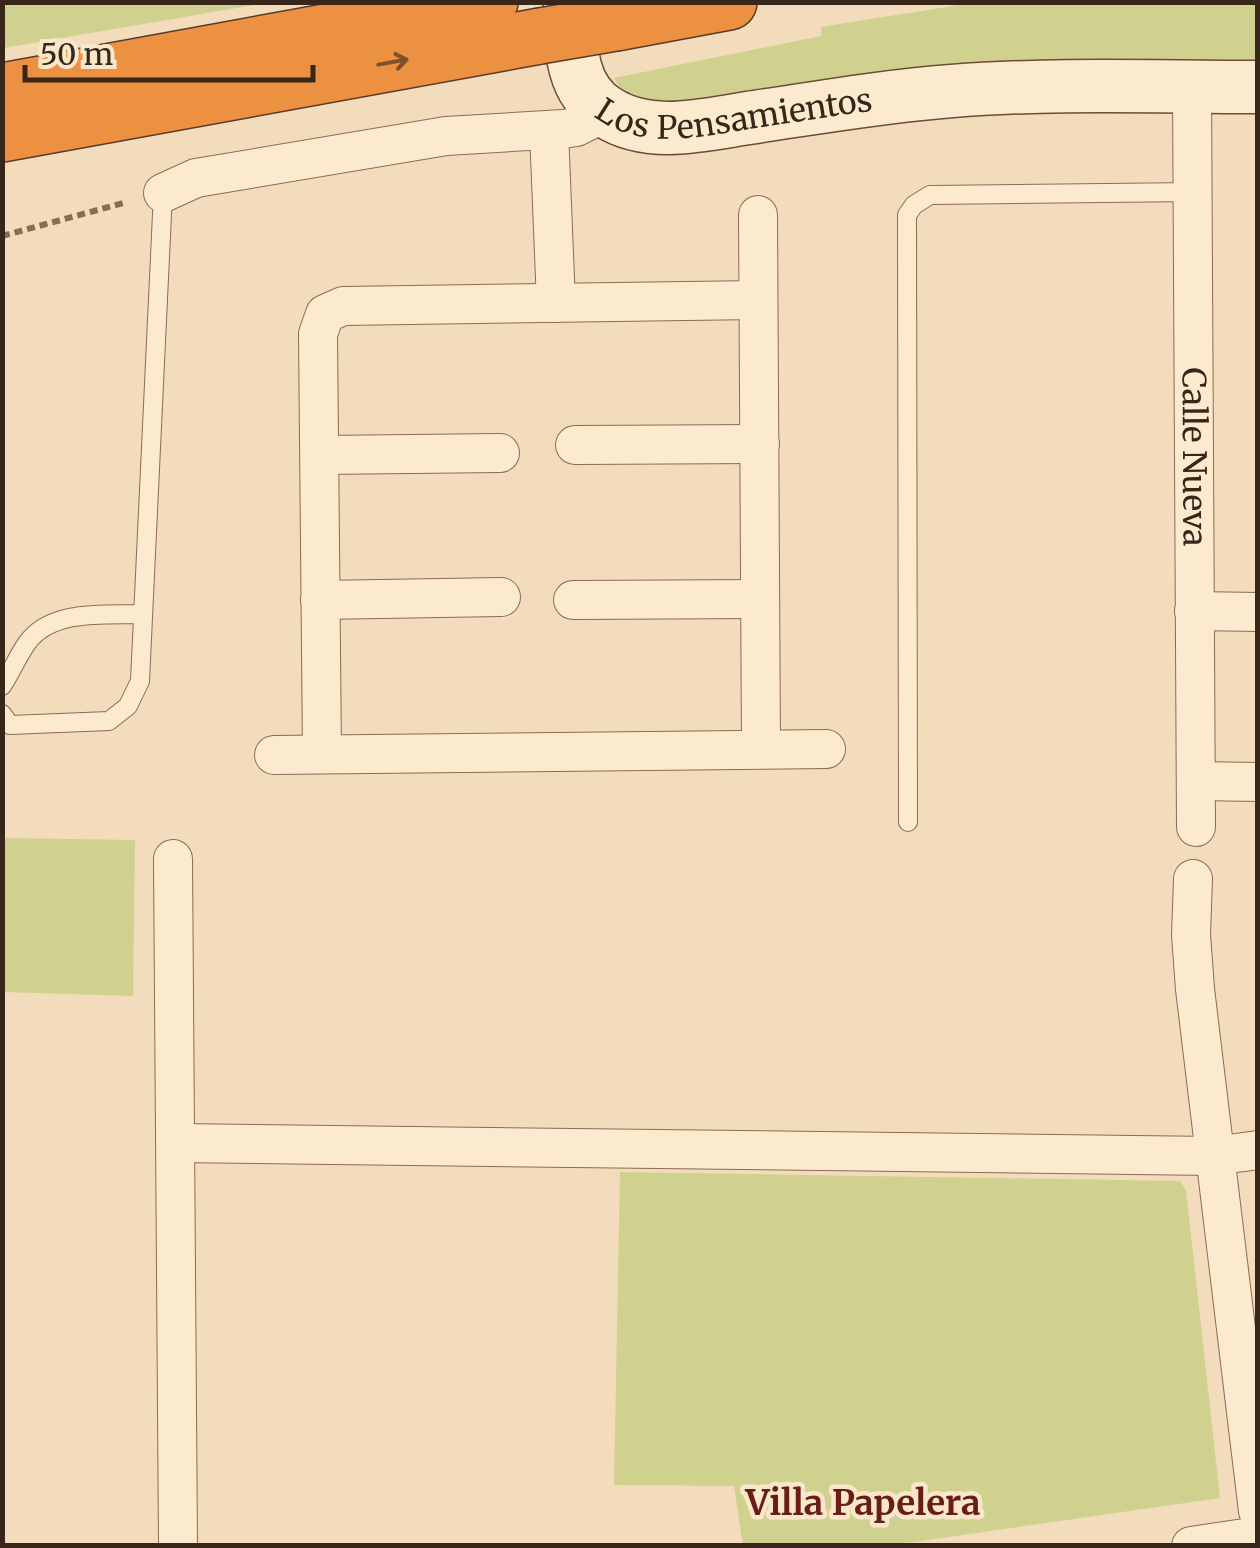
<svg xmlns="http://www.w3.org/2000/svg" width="1260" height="1548" font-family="Merriweather,serif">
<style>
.green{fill:#d0d18f}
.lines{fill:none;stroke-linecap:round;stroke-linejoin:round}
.lane-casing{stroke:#8b6b54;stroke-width:20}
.street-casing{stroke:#8b6b54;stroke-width:40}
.secondary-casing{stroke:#6c4c37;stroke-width:55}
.highway-casing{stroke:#583a29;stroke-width:58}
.path{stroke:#8b6b54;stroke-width:6;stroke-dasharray:8 5;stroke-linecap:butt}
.lane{stroke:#fceacf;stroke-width:18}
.street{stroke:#fceacf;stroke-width:38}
.secondary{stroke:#fceacf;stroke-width:52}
.highway{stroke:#ec9042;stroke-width:55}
.highway-bridge-casing{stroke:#583a29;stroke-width:58;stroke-linecap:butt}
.highway-bridge{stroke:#ec9042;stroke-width:55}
.oneway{stroke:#80502a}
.labels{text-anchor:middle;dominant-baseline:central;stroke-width:9;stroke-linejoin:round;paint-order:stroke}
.street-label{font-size:32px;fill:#38261a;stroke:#f9e7cc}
.neighbourhood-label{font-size:35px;font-weight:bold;fill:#691e15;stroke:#f9e7cc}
</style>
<rect width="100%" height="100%" fill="#f2dcbb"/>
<g class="green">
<path d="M3,2H266V3L3,48Z"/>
<path d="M971,3H1257V64L681,102C655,102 627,104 614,78L821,36V27Z"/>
<path d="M3,838L135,840L133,996L3,992Z"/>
<path d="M620,1172L1180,1181L1186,1191L1220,1498L893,1545L743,1546L734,1486L614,1485Z"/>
</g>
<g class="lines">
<defs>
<g id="lane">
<path d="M2,686C11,672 18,656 27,643C51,609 104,615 141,614"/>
<path d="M2,714L10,725L109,721L128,706L140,681L163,193"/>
<path d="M908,822L907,215L914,205L930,195L1193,192"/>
</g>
<g id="street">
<path id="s1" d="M1192,87L1196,827"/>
<path d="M549,131L556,303"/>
<path d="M163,193L196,178L446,136L563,129L576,127L606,112"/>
<path d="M758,215L761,749"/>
<path d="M575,445L760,444"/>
<path d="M320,455L500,453"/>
<path d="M320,600L501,597"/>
<path d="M573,600L760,599"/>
<path d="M1194,611L1258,612"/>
<path d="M322,754L318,334L325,314L343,306L758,300"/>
<path d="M274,755L826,749"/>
<path d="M1196,781L1258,782"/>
<path d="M173,859L178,1546"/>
<path d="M1193,879L1191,935L1195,989L1258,1511"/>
<path d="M177,1143L1213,1156L1258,1150"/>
<path d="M1191,1546L1258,1536"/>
</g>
<g id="secondary">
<path id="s2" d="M570,2C571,43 568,88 607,112C649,139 703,125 748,118C816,108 884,96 952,91C1054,83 1156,87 1258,87"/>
</g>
<g id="highway">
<path d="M616,23L729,2"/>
<path d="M2,91L490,2"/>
<path d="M2,134L540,36"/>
</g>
</defs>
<use href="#lane" class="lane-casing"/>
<use href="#street" class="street-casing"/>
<use href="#secondary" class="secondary-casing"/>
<use href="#highway" class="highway-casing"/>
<path class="path" d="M2,236L127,202"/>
<use href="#lane" class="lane"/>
<use href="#street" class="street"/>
<use href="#secondary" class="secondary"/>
<use href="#highway" class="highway"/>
<defs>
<path id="highway-bridge" d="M540,36L616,23"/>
</defs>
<use href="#highway-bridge" class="highway-bridge-casing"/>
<use href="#highway-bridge" class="highway-bridge"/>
</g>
<defs><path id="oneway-shaft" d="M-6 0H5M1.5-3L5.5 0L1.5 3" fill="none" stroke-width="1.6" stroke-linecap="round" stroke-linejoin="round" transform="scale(2.5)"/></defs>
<use class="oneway" href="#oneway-shaft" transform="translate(393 62) rotate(-10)"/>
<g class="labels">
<g class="street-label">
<text stroke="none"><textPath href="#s2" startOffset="252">Los Pensamientos</textPath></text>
<text stroke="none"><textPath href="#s1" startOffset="370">Calle Nueva</textPath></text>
</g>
<g class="neighbourhood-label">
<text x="863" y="1503">Villa Papelera</text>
</g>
</g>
<rect width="1260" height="1548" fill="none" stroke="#38261a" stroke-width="10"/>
<path d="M25 65v15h288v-15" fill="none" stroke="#38261a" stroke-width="5"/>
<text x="40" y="65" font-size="30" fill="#38261a" stroke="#f9e7cc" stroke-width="8" paint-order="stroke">50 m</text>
</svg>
